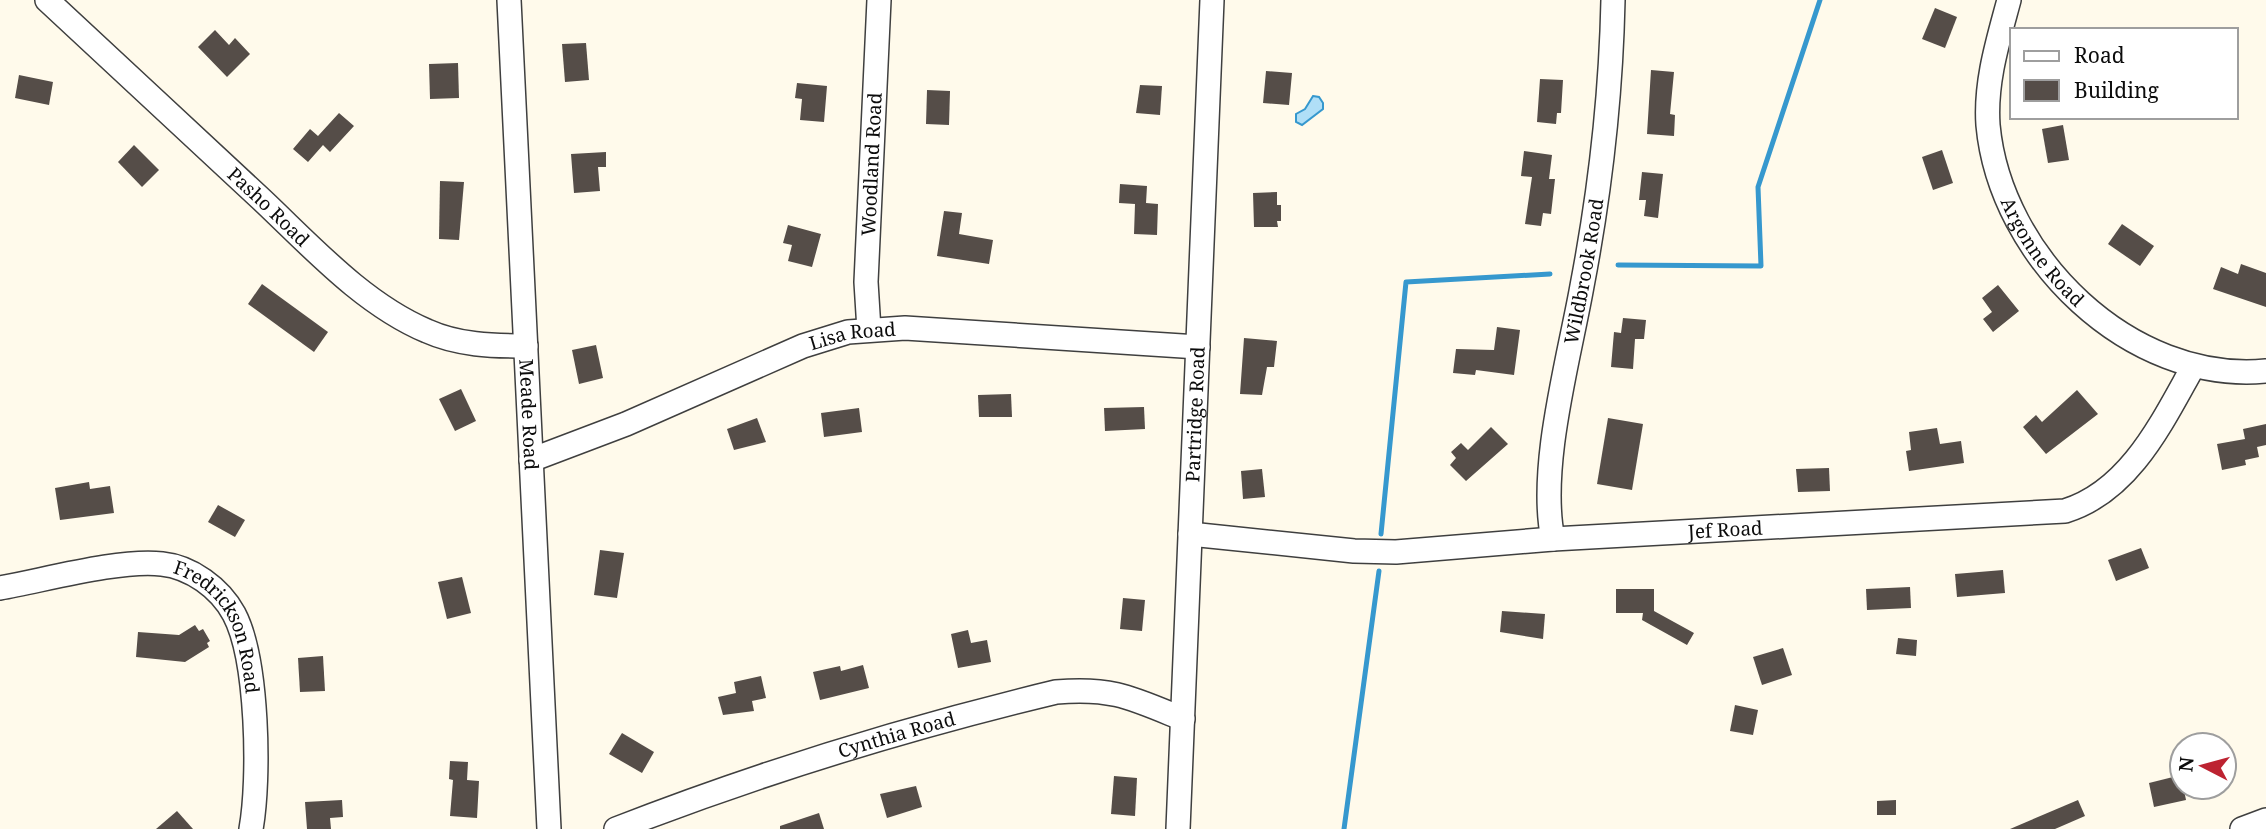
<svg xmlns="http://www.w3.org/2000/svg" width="2266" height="829" font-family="'Noto Serif',serif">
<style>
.water{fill:#b0dff7;stroke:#3698ce;stroke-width:2}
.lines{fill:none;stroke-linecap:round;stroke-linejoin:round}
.stream{stroke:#3698ce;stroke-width:5}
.building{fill:#554d48}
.minor-casing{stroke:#3f3f3f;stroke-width:26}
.minor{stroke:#fff;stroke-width:23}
.labels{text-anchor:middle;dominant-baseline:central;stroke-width:7;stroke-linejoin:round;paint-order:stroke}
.street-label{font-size:19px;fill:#0c0c0c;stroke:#fff}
</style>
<rect width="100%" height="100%" fill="#fffaeb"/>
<path class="water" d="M1313,96L1319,97L1323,103V109L1302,125L1296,122V114L1305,109Z"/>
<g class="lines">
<g class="stream">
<path d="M1618,265L1761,266L1758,187L1820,0"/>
<path d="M1381,534L1406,282L1550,274"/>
<path d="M1344,829L1379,571"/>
</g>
</g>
<g class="building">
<path d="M1935,8L1957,17L1945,48L1922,39Z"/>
<path d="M215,30L229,45L235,38L250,54L227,77L198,47Z"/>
<path d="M586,43L589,80L565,82L562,44Z"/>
<path d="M458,63L459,98L430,99L429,64Z"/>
<path d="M1651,70L1674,72L1670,114L1675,115L1674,136L1647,134Z"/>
<path d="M1266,71L1292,73L1289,105L1263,103Z"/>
<path d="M19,75L53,82L49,105L15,98Z"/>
<path d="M1540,79L1563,80L1561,113H1557L1556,124L1537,122Z"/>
<path d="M797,83L827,86L824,122L800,120L802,99L795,98Z"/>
<path d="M1140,85L1162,86L1160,115L1136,113Z"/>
<path d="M927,90L950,91L949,125L926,124Z"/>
<path d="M339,113L354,126L330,152L323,145L308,162L293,149L310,129L318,136Z"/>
<path d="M2063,125L2069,160L2048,163L2042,129Z"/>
<path d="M134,145L159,170L142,187L118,162Z"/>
<path d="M1942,150L1953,183L1933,190L1922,157Z"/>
<path d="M1524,151L1552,155L1549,179H1555L1551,214L1543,213L1541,226L1525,224L1532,177L1521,176Z"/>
<path d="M606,152V167H598L600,191L574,193L571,154Z"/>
<path d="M1642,172L1663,174L1658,218L1644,216L1646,200H1639Z"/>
<path d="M440,181L464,182L459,240L439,239Z"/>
<path d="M1120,184L1147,186L1146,203L1158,204L1157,235L1134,234L1135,204L1119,203Z"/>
<path d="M1277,192V205H1281V221H1277L1278,227H1254L1253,193Z"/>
<path d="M944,211L962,213L959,234L993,240L989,264L937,256Z"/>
<path d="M2122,224L2154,246L2140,266L2108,244Z"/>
<path d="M788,225L821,234L812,267L788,261L792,245L783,243Z"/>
<path d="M2241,264L2266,273V307L2213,289L2221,267L2238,274Z"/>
<path d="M262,284L328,332L314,352L248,304Z"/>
<path d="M1998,285L2019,311L1993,332L1983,319L1992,312L1982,298Z"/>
<path d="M1623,318L1646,320L1644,339H1635L1633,369L1611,367L1614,332L1621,333Z"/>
<path d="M1497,327L1520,330L1514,375L1476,370L1475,375L1453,373L1456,349L1494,350Z"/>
<path d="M1244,338L1277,341L1274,367H1267L1262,395L1240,394Z"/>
<path d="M596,345L603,378L579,384L572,350Z"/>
<path d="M461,389L476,421L455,431L439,399Z"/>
<path d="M2077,390L2098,414L2046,454L2023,427L2036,415L2042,422Z"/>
<path d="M1011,394L1012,417H979L978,395Z"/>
<path d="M1144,407L1145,429L1105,431L1104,408Z"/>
<path d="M859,408L862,432L824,437L821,413Z"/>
<path d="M757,418L766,442L734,450L727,429Z"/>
<path d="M1608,418L1643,424L1632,490L1597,484Z"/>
<path d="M2266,424V445L2257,447L2259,457L2245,460L2246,465L2222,470L2217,444L2245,439L2243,429Z"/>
<path d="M1491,427L1508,444L1466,481L1450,465L1456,458L1451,452L1461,443L1468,450Z"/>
<path d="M1937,428L1940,444L1961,441L1964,463L1909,471L1906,451L1911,450L1909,432Z"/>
<path d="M1829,468L1830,491L1798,492L1796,469Z"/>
<path d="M1262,469L1265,497L1243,499L1241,471Z"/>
<path d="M89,482L90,489L110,486L114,513L60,520L55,488Z"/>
<path d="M218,505L245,520L235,537L208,522Z"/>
<path d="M2141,548L2149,568L2116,581L2108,560Z"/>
<path d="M600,550L624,553L617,598L594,595Z"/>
<path d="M2003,570L2005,593L1957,597L1955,574Z"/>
<path d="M462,577L471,613L447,619L438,582Z"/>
<path d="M1910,587L1911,608L1867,610L1866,589Z"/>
<path d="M1616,589H1654V611L1694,633L1687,645L1642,620L1643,613H1616Z"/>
<path d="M1123,598L1145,600L1142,631L1120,629Z"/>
<path d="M1502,611L1545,614L1543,639L1500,632Z"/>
<path d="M195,625L199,631L203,629L210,641L207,643L209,647L185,662L136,657L138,632L179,635Z"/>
<path d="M968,630L971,643L987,640L991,662L958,668L951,634Z"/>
<path d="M1898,638L1917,640L1916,656L1896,654Z"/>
<path d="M1783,648L1792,675L1762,685L1753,657Z"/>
<path d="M323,656L325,691L300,692L298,658Z"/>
<path d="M863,665L869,688L820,700L813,672L840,666L841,671Z"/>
<path d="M761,676L766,698L752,701L754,711L723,715L718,697L736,693L734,682Z"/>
<path d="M1735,705L1758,710L1753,735L1730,731Z"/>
<path d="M622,733L654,752L642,773L609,754Z"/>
<path d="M450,761L468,762L467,780L479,781L477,818L450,816L453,780L449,779Z"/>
<path d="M2181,775L2186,800L2154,807L2149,783Z"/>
<path d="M1114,776L1137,778L1135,816L1111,814Z"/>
<path d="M916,786L922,807L887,818L880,794Z"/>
<path d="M342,800L343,817L330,818L331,829H307L305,802Z"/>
<path d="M1896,800V815H1877V801Z"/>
<path d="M2078,800L2085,816L2055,829H2010Z"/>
<path d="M177,811L193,829H156Z"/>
<path d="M819,813L824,829H780V826Z"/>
</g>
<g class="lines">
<defs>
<g id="minor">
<path id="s1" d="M47,0C118,66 190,133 261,199C311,246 363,304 427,331C458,345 492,346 526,346"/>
<path id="s2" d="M509,0L549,829"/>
<path id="s3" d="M2009,0C1998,41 1985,82 1988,125C2000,257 2130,384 2266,371"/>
<path id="s4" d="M869,330L866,282L879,0"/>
<path id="s5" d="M531,460L626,424L803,346L848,332L905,328L1198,347"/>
<path id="s6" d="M1190,534L1354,551L1396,552L1553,539L2065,511C2130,491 2162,422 2193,367"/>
<path id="s7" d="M1553,539C1538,468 1569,359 1582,286C1600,192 1611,95 1613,0"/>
<path id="s8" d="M0,588C45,580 120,559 162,564C191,567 220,588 234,614C258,659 260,779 251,829"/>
<path id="s9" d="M616,829C760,773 906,728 1056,692C1112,687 1132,698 1183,719"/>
<path id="s10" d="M1178,829L1212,0"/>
<path d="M2242,829L2266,820"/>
</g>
</defs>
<use href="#minor" class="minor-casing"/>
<use href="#minor" class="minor"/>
</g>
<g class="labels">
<g class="street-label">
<text stroke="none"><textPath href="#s4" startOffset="166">Woodland Road</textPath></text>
<text stroke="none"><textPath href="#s1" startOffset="303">Pasho Road</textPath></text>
<text stroke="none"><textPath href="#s3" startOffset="268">Argonne Road</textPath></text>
<text stroke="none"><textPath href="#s7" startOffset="271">Wildbrook Road</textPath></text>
<text stroke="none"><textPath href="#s5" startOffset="346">Lisa Road</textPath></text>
<text stroke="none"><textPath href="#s2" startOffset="415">Meade Road</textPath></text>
<text stroke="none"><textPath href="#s10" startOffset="415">Partridge Road</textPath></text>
<text stroke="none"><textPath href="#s6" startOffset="537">Jef Road</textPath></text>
<text stroke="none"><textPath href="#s8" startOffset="257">Fredrickson Road</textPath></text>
<text stroke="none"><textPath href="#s9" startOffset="296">Cynthia Road</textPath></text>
</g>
</g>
<rect x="2010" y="28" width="228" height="91" fill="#ffffff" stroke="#9e9e9e" stroke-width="2"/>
<rect x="2024" y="51" width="35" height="10" fill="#ffffff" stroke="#9e9e9e" stroke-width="2"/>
<text x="2074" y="63" font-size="21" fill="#0c0c0c">Road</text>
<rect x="2024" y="80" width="35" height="21" fill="#554d48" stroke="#9e9e9e" stroke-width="2"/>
<text x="2074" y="98" font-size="21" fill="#0c0c0c">Building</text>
<g transform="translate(2203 766) rotate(276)"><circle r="33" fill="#ffffff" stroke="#9e9e9e" stroke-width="2"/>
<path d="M0-5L12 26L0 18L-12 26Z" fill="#bd2331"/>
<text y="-10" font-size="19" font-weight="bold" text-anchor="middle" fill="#0c0c0c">N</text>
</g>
</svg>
